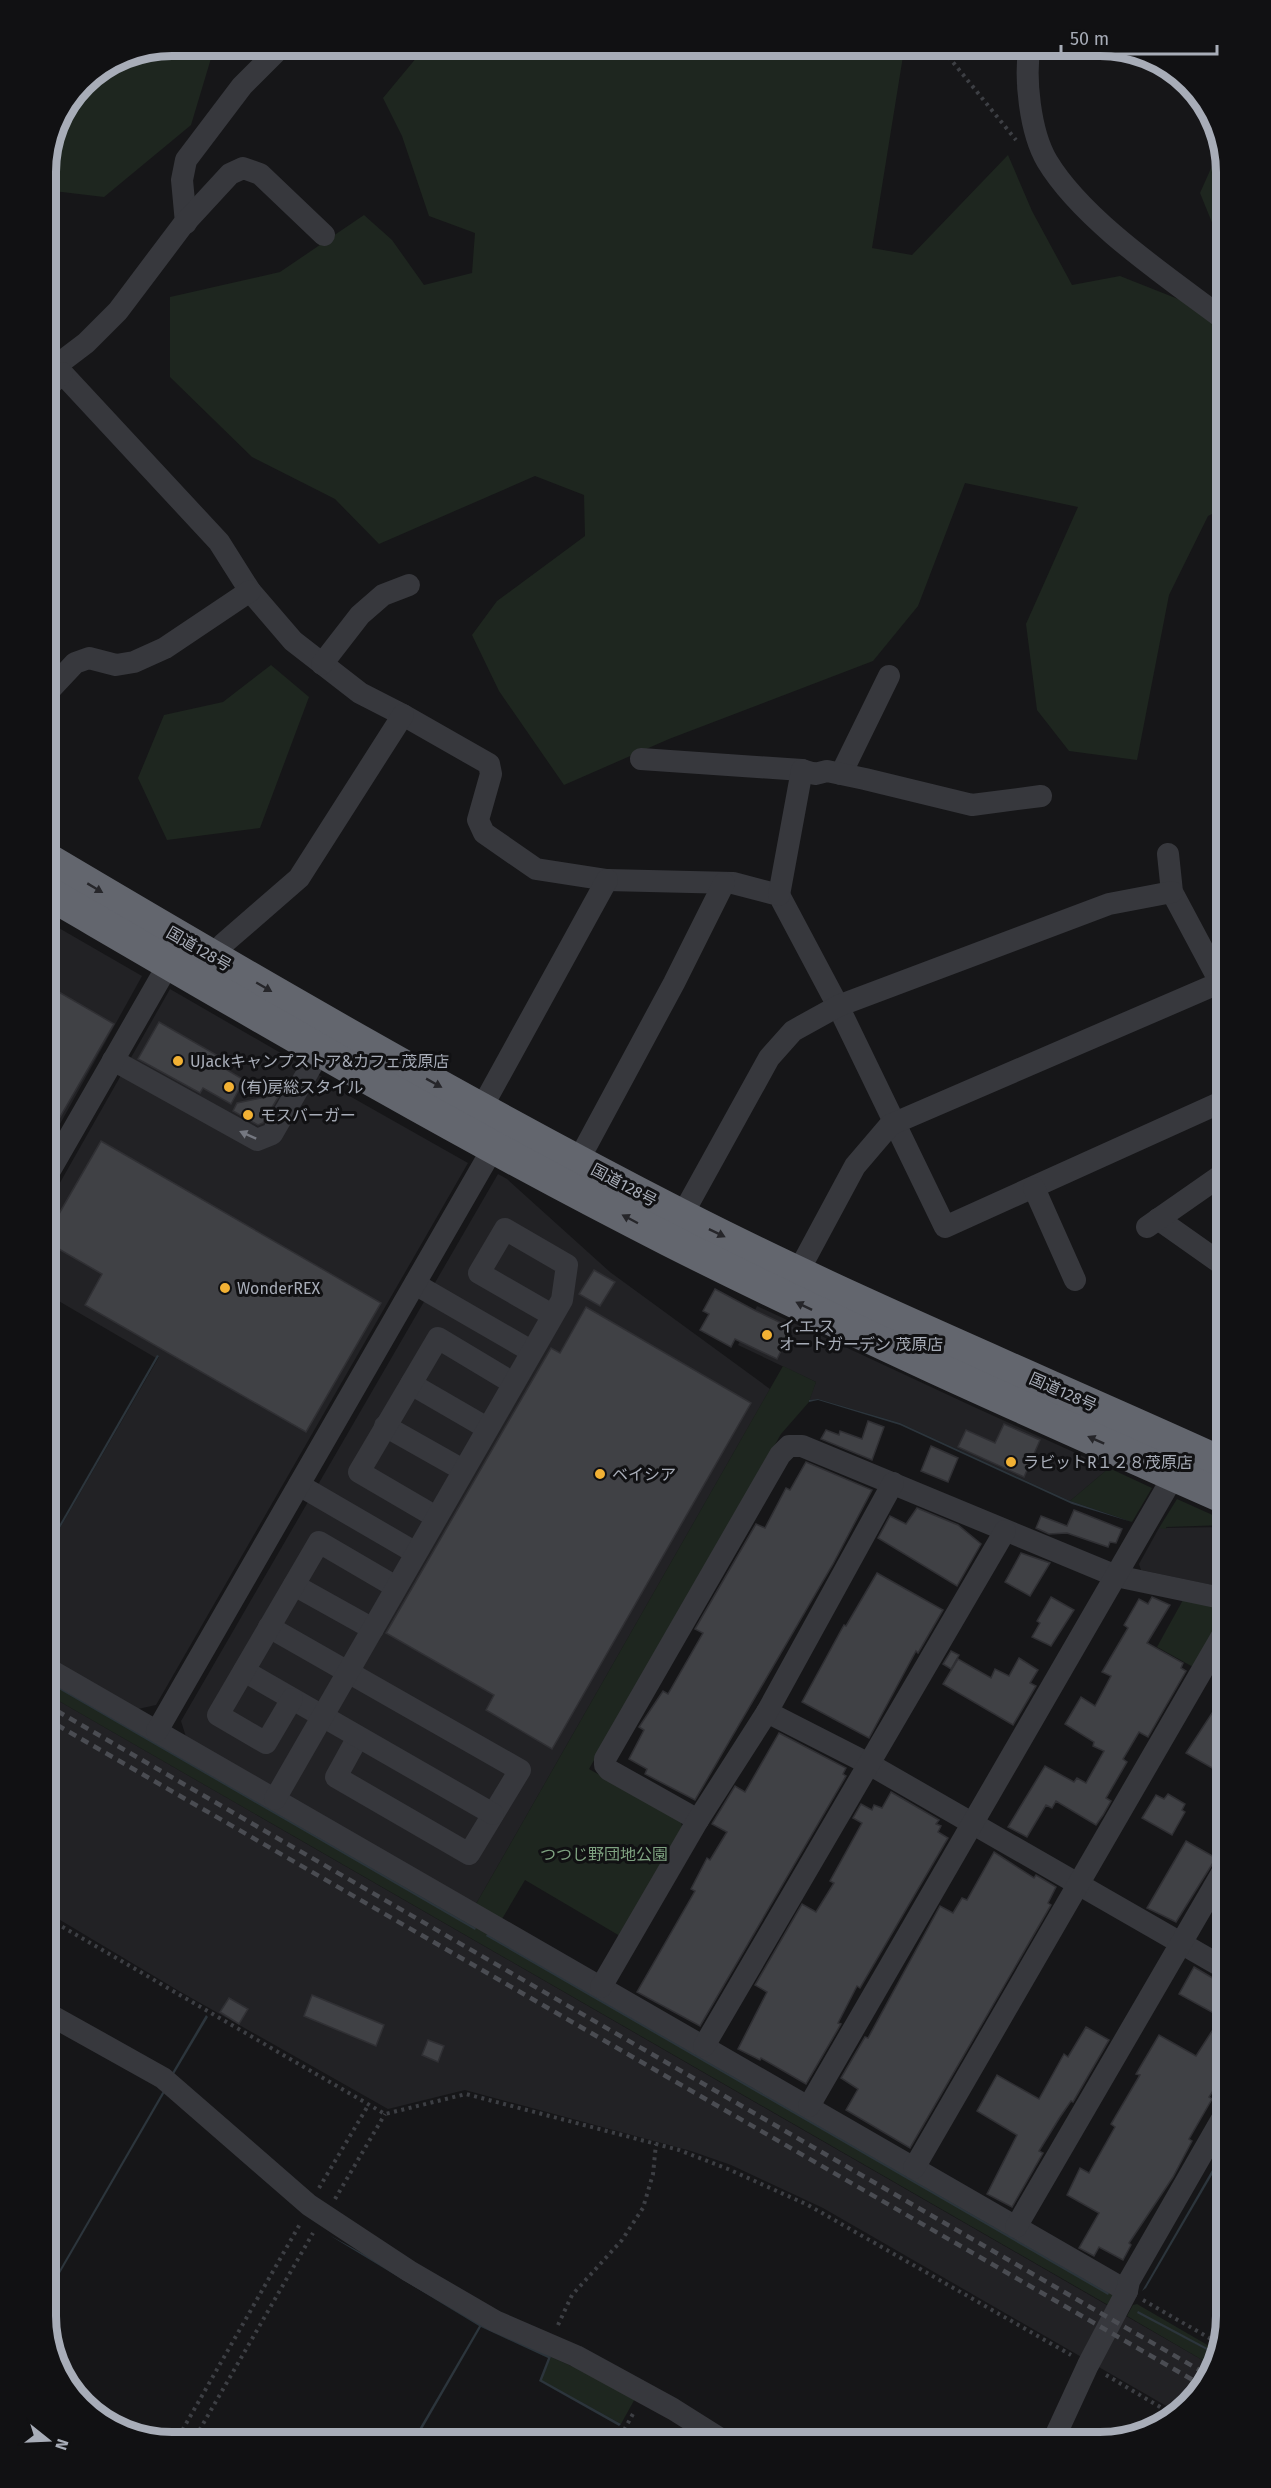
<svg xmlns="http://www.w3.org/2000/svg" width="1271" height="2488" font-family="'Fira Sans','Noto Sans JP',sans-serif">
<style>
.built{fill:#222225}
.green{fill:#1e261f}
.water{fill:#2c353c}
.building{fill:#404145;stroke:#303034;stroke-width:1.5}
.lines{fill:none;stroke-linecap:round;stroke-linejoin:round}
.path{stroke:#3d3f44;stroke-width:4;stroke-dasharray:3 4.5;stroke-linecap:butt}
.minor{stroke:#37383d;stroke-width:22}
.highway{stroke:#63666e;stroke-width:33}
.rail{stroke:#4a4c52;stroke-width:4.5;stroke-dasharray:8 6;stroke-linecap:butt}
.oneway{fill:#26262a}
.oneway2{fill:#757881}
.poi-dot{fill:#f2b134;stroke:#111113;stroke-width:2}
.labels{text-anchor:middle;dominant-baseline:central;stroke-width:6;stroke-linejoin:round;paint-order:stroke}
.street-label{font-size:16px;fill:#a8adb8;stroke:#111113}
.poi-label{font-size:16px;fill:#a8adb8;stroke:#111113;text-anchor:start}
.park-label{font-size:16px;fill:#7fa381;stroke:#111113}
.rim{fill:none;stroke:#a8adb8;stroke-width:8}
</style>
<rect width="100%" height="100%" fill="#161618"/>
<g class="built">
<path d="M45,920L142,976L45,1151Z"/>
<path d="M170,989L324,1078L323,1081L468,1163L156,1705L138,1709L45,1656V1554L159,1357L156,1358L45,1293V1209Z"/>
<path d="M498,1174L507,1179L610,1272L770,1389L476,1904L186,1737L181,1721Z"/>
<path d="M757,1306L974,1407L1109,1468L1070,1501L900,1423L818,1399L809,1400L816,1382L738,1345Z"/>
<path d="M1226,1527V1588L1141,1570L1139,1564L1159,1528Z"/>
<path d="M45,1693L1211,2365L1204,2387L1175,2411L823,2208L731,2165L691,2151L465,2090L388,2109L179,1991L45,1911Z"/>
</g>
<g class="green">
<path d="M172,45H215L191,125L104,197L45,190V164L55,123L82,82L123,55Z"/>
<path d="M427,45H901L904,50L872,248L912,255L1008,155L1032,211L1072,285L1120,276L1226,318V507L1208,516L1169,595L1137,760L1069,751L1037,710L1026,624L1078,507L965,483L918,606L873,661L669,739L564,785L499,691L472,635L497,601L585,536L584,495L535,476L379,544L335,499L252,457L170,377V297L280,272L364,215L392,240L424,285L472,273L475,233L429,216L402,136L383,98Z"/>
<path d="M1221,146L1226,172V257L1200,193Z"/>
<path d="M271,665L309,697L260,828L167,840L138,778L164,715L223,702Z"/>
<path d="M783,1366L816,1382L809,1402L781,1434L589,1769L681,1821L682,1827L620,1936L525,1880L502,1919L476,1904Z"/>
<path d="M1109,1468L1152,1488L1132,1522L1070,1501Z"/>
<path d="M1177,1499L1226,1521V1525L1166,1527L1167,1529L1159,1528Z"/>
<path d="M1183,1600L1221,1608L1224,1614L1193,1667L1157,1647Z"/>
<path d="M45,1680L1110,2289L1113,2296L1108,2305L45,1693Z"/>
<path d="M1137,2304L1216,2350L1215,2352L1137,2312L1214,2354L1211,2365L1127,2316L1133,2305Z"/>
<path d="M551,2357L637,2395L621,2424L541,2380Z"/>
</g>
<g class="water">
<path d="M157,1355L159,1356L45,1554V1550Z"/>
<path d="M818,1399L900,1423L1070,1501L1132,1522L1072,1504L900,1425L818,1400L809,1402V1400Z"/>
<path d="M45,1679L476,1928L475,1930L45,1681Z"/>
<path d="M487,1934L1109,2293L1108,2295L486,1936Z"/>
<path d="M206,2015L208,2017L171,2079L169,2078Z"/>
<path d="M163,2091L165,2092L45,2299V2295Z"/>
<path d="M1226,2146V2151L1146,2288L1142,2291Z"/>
<path d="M329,2235L551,2357L542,2380L621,2424L619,2426L539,2381L548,2358L481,2327L414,2443H411L479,2326Z"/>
<path d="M1138,2311L1215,2352L1214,2354L1137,2313Z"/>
</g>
<g class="building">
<path d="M45,984L114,1024L45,1143Z"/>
<path d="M159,1022L220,1057L217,1064L244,1080L231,1104L203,1088L200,1093L138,1059Z"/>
<path d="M280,1094L263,1123L258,1125L233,1111L237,1103Z"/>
<path d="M101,1141L381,1303L306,1432L85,1305L102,1274L45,1241V1238Z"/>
<path d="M594,1270L615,1282L600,1306L579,1294Z"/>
<path d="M715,1289L756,1311L792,1328L777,1359L735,1339L731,1347L700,1330L709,1314L703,1311Z"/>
<path d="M586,1307L751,1403L552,1749L486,1710L494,1695L386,1633L551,1348L560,1353Z"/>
<path d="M868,1421L884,1427L872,1460L821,1439L826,1430L839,1435L840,1431L862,1439Z"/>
<path d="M1004,1424L1040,1440L1024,1477L958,1447L966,1430L995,1443Z"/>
<path d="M931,1446L958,1458L948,1482L921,1471Z"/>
<path d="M806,1462L872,1490L833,1564L695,1800L645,1774L647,1769L629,1759L644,1730L639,1727L663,1691L668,1694L703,1633L695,1629L756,1524L765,1528L786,1488L790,1490Z"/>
<path d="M917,1508L958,1525L981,1544L957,1586L878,1538L890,1516L906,1524Z"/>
<path d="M1074,1510L1122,1529L1116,1543L1110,1542L1108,1547L1067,1533L1049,1534L1036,1528L1041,1516L1067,1526Z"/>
<path d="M1021,1553L1050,1563L1030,1596L1005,1582Z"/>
<path d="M877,1573L943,1610L918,1653L916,1651L869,1738L802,1702L844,1625L846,1626Z"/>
<path d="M1051,1597L1074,1610L1051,1646L1032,1637L1040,1623L1037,1621Z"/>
<path d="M1152,1597L1170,1605L1147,1643L1183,1663L1181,1668L1186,1671L1148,1737L1139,1732L1123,1759L1127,1762L1106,1798L1111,1801L1103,1815L1096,1825L1056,1801L1052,1808L1046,1805L1027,1837L1008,1827L1045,1766L1074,1782L1077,1778L1086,1783L1104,1751L1093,1746L1094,1742L1065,1724L1081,1697L1095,1706L1111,1676L1102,1672L1128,1628L1124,1625L1139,1599L1148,1604Z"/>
<path d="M951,1651L959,1655L951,1669L943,1664Z"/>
<path d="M1019,1658L1038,1670L1030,1683L1036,1686L1013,1725L943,1684L958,1659L991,1678L995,1669L1009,1676Z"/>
<path d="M1214,1710L1226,1713V1776L1186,1753Z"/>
<path d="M779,1733L846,1768L843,1774L846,1776L700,2026L637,1992L695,1891L691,1889L707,1858L710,1860L727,1832L712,1824L713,1822L735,1786L745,1792Z"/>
<path d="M891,1792L939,1820L936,1824L941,1826L938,1832L948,1838L860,1988L857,1986L838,2023L841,2024L806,2084L761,2058L760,2060L738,2049L767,1992L755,1985L802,1904L816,1912L834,1883L830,1881L862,1823L853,1818L861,1804L872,1810L874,1805L882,1808Z"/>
<path d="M1168,1794L1185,1804L1182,1810L1185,1812L1172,1835L1142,1818L1156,1795L1164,1799Z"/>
<path d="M1186,1841L1216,1858L1176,1922L1147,1908Z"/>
<path d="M994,1852L1034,1878L1036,1875L1056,1887L1048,1903L1051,1905L910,2148L846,2110L858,2089L841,2078L865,2037L868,2038L940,1906L953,1913L962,1898L967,1900Z"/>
<path d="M1194,1967L1226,1986V2070L1209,2097L1212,2099L1189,2139L1192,2141L1173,2177L1129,2243L1131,2245L1123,2260L1099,2247L1094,2256L1079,2248L1099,2213L1067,2195L1080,2168L1089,2173L1115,2127L1111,2124L1140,2075L1136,2074L1159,2035L1196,2056L1221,2017L1179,1994Z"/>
<path d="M312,1995L384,2025L376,2046L304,2016Z"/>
<path d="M229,1998L248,2009L239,2024L220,2012Z"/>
<path d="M1086,2027L1109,2040L1073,2102L1071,2101L1060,2117L1039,2151L1043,2153L1012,2207L987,2194L1017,2135L977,2111L997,2075L1039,2099L1064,2054L1068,2057Z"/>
<path d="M428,2040L444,2046L438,2062L422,2055Z"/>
</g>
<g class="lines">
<g class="path">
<path d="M939,45L1016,140"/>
<path d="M45,1925L49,1919L385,2114L466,2094L679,2150L728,2169L808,2205L1071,2355"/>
<path d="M319,2188L369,2104"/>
<path d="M335,2199L385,2114"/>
<path d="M1143,2300L1218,2343"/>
<path d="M558,2325L572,2295L622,2240L643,2208L653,2174L656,2144"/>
<path d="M1106,2375L1172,2414"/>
<path d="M175,2443L300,2224"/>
<path d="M192,2443L313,2233"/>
<path d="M617,2443L634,2412"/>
</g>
<g class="minor">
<path d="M1030,45C1024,77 1030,132 1047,161C1083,221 1169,278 1226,321"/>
<path d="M186,223L182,180L186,160L242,86L283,45"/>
<path d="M45,349L62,373L219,542L250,591L293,641L360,693L403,715L489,764L491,774L478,820L484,833L536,869L607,880L733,883L779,895L838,1006L945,1227L1226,1100"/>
<path d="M57,365L86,343L118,311L182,226L230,174L243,168L260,174L324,235"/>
<path d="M45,390L62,373"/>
<path d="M322,664L360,615L383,595L409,585"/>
<path d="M45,695L75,663L89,658L116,665L134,662L165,648L250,591"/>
<path d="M641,759L802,770"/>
<path d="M841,774L889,676"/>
<path d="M1168,854L1172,892L1220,982L1226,998"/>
<path d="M779,895L802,770L815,774L827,771L865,779L972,805L1041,796"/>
<path d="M208,968L223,944L299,878L403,715"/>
<path d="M113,1060L257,1140L272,1134L320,1051"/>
<path d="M481,1109L607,880"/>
<path d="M578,1161L674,983L724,883"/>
<path d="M45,1179L176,951"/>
<path d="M1034,1188L1075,1280"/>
<path d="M1158,1219L1226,1267"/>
<path d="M1147,1227L1223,1174L1226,1166"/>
<path d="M675,1228L769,1058L793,1031L838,1006L1109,904L1172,892"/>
<path d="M798,1272L855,1166L890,1125L1226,980"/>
<path d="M415,1284L531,1351"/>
<path d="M411,1384L487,1428"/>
<path d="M385,1426L463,1470"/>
<path d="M299,1485L416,1553"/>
<path d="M436,1517L359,1472L438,1338L513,1383"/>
<path d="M294,1585L373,1629"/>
<path d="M269,1627L520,1770L469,1854L336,1777L358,1737"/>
<path d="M45,1667L1127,2291"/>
<path d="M244,1671L493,1814"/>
<path d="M292,1699L266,1743L218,1715L319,1542L396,1587"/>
<path d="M767,1712L869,1764L1226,1969"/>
<path d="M157,1731L493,1148"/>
<path d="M275,1799L562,1300L567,1265L505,1229L479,1273L552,1315"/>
<path d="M698,1820L609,1770L605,1765V1759L780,1455L789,1446H802L1116,1576L1226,1599"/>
<path d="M601,1987L698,1820L767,1712L893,1483"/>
<path d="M45,2012L163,2078L309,2205L409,2271L495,2321L576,2356L673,2409L727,2443"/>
<path d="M704,2046L1005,1531"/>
<path d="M809,2106L1181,1463"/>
<path d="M914,2168L1226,1629"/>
<path d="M1016,2227L1226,1866"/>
<path d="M1052,2443L1088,2365L1127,2291L1129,2281L1226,2112"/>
</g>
<g class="highway">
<path d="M45,858C254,982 464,1104 680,1215C858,1306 1044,1382 1226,1465"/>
<path d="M45,891C251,1011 456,1132 669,1240C851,1332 1039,1415 1226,1498"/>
</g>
<g class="rail">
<path d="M45,1704L1208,2375"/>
<path d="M45,1718L1205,2387"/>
</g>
</g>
<defs><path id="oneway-solid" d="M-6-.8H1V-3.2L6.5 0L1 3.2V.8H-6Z" transform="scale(1.5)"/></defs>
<g class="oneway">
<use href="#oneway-solid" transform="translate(95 888) rotate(31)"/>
<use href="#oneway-solid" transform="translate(264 987) rotate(30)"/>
<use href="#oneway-solid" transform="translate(434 1083) rotate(29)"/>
<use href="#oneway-solid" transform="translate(630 1219) rotate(-152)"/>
<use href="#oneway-solid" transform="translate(717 1233) rotate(26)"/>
<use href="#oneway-solid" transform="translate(804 1306) rotate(-154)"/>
<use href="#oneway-solid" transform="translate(1096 1440) rotate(-156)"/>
</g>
<use class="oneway2" href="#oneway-solid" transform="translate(248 1135) rotate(-156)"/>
<g class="poi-dot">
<circle cx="178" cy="1061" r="6"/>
<circle cx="229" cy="1087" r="6"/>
<circle cx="248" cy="1115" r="6"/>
<circle cx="225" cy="1288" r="6"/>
<circle cx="767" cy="1335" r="6"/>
<circle cx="1011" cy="1462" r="6"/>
<circle cx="600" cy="1474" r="6"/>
</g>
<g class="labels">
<g class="street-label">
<text transform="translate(199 949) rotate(30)">国道128号</text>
<text transform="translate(624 1185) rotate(28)">国道128号</text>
<text transform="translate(1063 1392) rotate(24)">国道128号</text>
</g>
<g class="poi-label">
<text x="190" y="1061">UJackキャンプストア&amp;カフェ茂原店</text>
<text x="241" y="1087">(有)房総スタイル</text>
<text x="260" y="1115">モスバーガー</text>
<text x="237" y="1288">WonderREX</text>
<text x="779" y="1326">イ.エ.ス<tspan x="779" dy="18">オートガーデン 茂原店</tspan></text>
<text x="1023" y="1462">ラビットR１２８茂原店</text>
<text x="612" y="1474">ベイシア</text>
</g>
<g class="park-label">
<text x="604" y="1854">つつじ野団地公園</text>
</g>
</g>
<path d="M0 0H1271V2488H0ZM172 56H1100A116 116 0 0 1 1216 172V2316A116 116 0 0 1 1100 2432H172A116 116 0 0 1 56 2316V172A116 116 0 0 1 172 56Z" fill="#111113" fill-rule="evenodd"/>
<path class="rim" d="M172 56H1100A116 116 0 0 1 1216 172V2316A116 116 0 0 1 1100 2432H172A116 116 0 0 1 56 2316V172A116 116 0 0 1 172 56Z"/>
<g transform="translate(48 2440) rotate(108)" stroke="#111113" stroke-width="4.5" paint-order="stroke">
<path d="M0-4.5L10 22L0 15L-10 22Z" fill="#a8adb8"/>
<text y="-9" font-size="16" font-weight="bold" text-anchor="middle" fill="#a8adb8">N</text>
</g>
<path d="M1061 45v9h156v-9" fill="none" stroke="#a8adb8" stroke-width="3"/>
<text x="1070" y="45" font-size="18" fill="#a8adb8" stroke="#111113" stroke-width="4.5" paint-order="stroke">50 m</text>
</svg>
